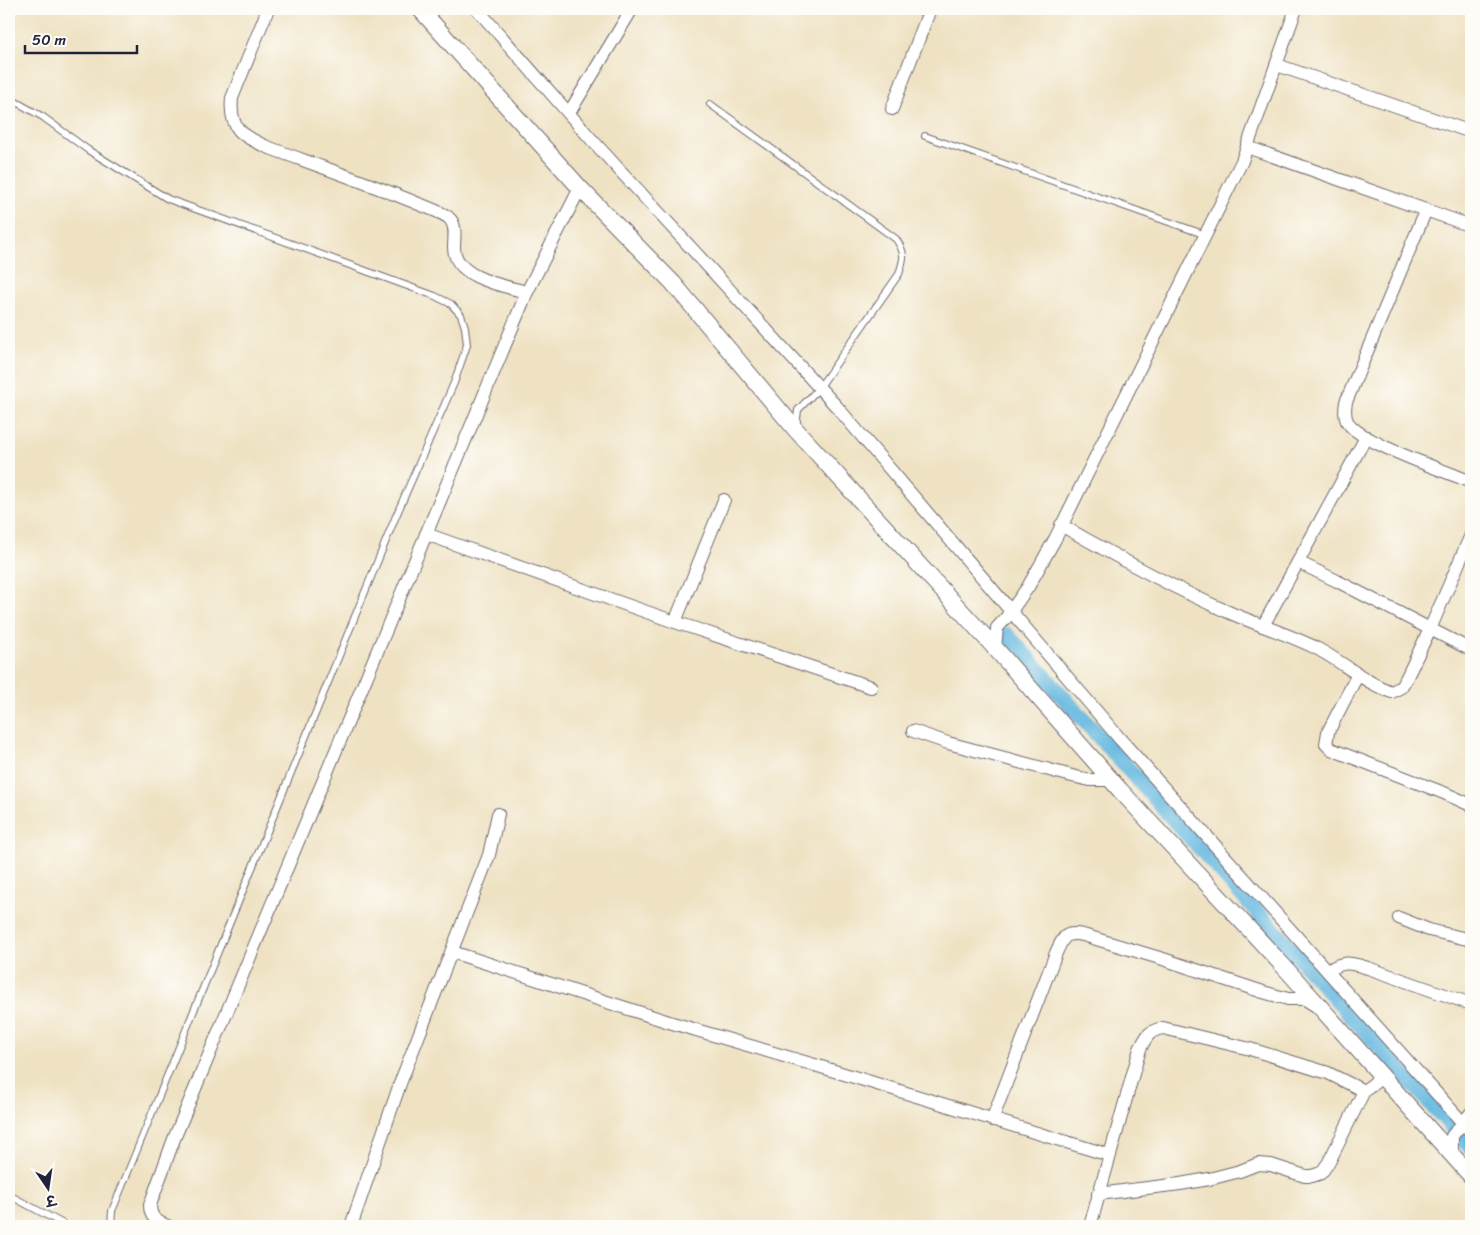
<svg xmlns="http://www.w3.org/2000/svg" width="1480" height="1235" font-family="Sriracha,'Playpen Sans Deva',sans-serif">
<style>
.lines{fill:none;stroke-linecap:round;stroke-linejoin:round}
.canal{stroke:#64b7e0;stroke-width:16}
.lane-casing{stroke:#6a656b;stroke-width:8}
.street-casing{stroke:#6a656b;stroke-width:14}
.secondary-casing{stroke:#6a656b;stroke-width:18}
.lane{stroke:#fff;stroke-width:6}
.street{stroke:#fff;stroke-width:12}
.secondary{stroke:#fff;stroke-width:16}
</style>
<rect width="100%" height="100%" fill="#fdfcf7"/>
<filter id="ink" filterUnits="userSpaceOnUse"><feTurbulence type="fractalNoise" baseFrequency=".02" numOctaves="2"/><feDisplacementMap in="SourceGraphic" scale="10" xChannelSelector="R" yChannelSelector="G"/><feConvolveMatrix kernelMatrix="1 2 1 2 8 2 1 2 1" color-interpolation-filters="sRGB"/></filter>
<filter id="wash" filterUnits="userSpaceOnUse"><feTurbulence type="fractalNoise" baseFrequency=".0096" numOctaves="4" result="noise"/><feDisplacementMap in="SourceGraphic" scale="20" xChannelSelector="R" yChannelSelector="G"/><feGaussianBlur stdDeviation="1.12" result="paint"/><feColorMatrix in="noise" values="0 0 0 0 0 0 0 0 0 0 0 0 0 0 0 0 0 1.4 0 .05"/><feComposite in="paint" operator="in"/></filter>
<g filter="url(#wash)">
<rect width="100%" height="100%" fill="#efe2c3"/>
<g class="lines">
<path class="canal" d="M1007,635L1471,1148"/>
</g>
</g>
<g filter="url(#ink)">
<g class="lines">
<defs>
<g id="lane">
<path d="M9,98L43,117L88,150L168,199L435,296L451,304L461,315L465,327L467,345L454,383L396,516L112,1211L111,1226"/>
<path d="M710,104L896,239C906,254 904,258 899,274L819,388L798,410L796,427"/>
<path d="M925,136L1206,235"/>
<path d="M9,1195L67,1226"/>
</g>
<g id="street">
<path d="M268,9L232,98C229,129 241,135 267,147C316,165 366,182 414,202C423,206 442,212 449,218C457,225 454,238 454,247C454,278 504,286 527,292"/>
<path d="M477,9L592,140L837,407L1120,739L1471,1132"/>
<path d="M1277,65L1471,132"/>
<path d="M892,109L930,9"/>
<path d="M569,113L632,9"/>
<path d="M1247,147L1471,226"/>
<path d="M1426,210L1346,402C1345,408 1344,415 1347,421C1357,442 1447,471 1471,482"/>
<path d="M1061,525C1115,556 1169,586 1226,611C1255,624 1285,633 1314,647C1339,659 1366,684 1392,692L1401,687L1406,679L1430,629L1471,535"/>
<path d="M426,534L675,622L871,687"/>
<path d="M1298,562L1337,581L1471,650"/>
<path d="M675,622L724,500"/>
<path d="M1263,626L1366,437"/>
<path d="M995,648L997,628L1006,618L1028,587L1055,539L1242,161L1296,9"/>
<path d="M1358,674L1328,732L1326,744L1331,749L1346,755L1444,793L1471,805"/>
<path d="M913,731L948,743L1072,776L1090,780H1109L1114,785"/>
<path d="M1399,918L1429,930L1471,940"/>
<path d="M452,952L669,1022L818,1066L1109,1155"/>
<path d="M1328,971C1343,960 1351,963 1368,968L1471,1004"/>
<path d="M992,1120L1056,953C1063,938 1064,931 1083,935L1163,959L1263,992L1288,999H1305L1316,1006"/>
<path d="M1452,1154V1136L1471,1113"/>
<path d="M1098,1194L1180,1184L1209,1179L1240,1171L1258,1164L1271,1165L1305,1176H1312L1321,1173L1329,1162L1364,1091L1382,1077"/>
<path d="M168,1226C157,1222 150,1218 150,1205L174,1139L527,292L580,188"/>
<path d="M351,1226L401,1081L489,855L498,814"/>
<path d="M1090,1226L1140,1049C1147,1036 1148,1031 1163,1028L1250,1049L1328,1073L1364,1091"/>
</g>
<path id="secondary" d="M420,9L580,188L673,283L796,430L995,648L1120,790L1287,970L1471,1176"/>
</defs>
<use href="#lane" class="lane-casing"/>
<use href="#street" class="street-casing"/>
<use href="#secondary" class="secondary-casing"/>
<use href="#lane" class="lane"/>
<use href="#street" class="street"/>
<use href="#secondary" class="secondary"/>
</g>
</g>
<rect width="1480" height="1235" fill="none" stroke="#fdfcf7" stroke-width="30"/>
<g transform="translate(48 1188) rotate(167)" stroke="#fdfcf7" stroke-width="4" paint-order="stroke">
<path d="M0-4L9 19L0 12L-9 19Z" fill="#22223b"/>
<text y="-8" font-size="14" font-weight="bold" text-anchor="middle" fill="#22223b">उ</text>
</g>
<path d="M25 45v8h112v-8" fill="none" stroke="#22223b" stroke-width="2.5"/>
<text x="32" y="45" font-size="15" fill="#22223b" stroke="#fdfcf7" stroke-width="4" paint-order="stroke">50 m</text>
</svg>
